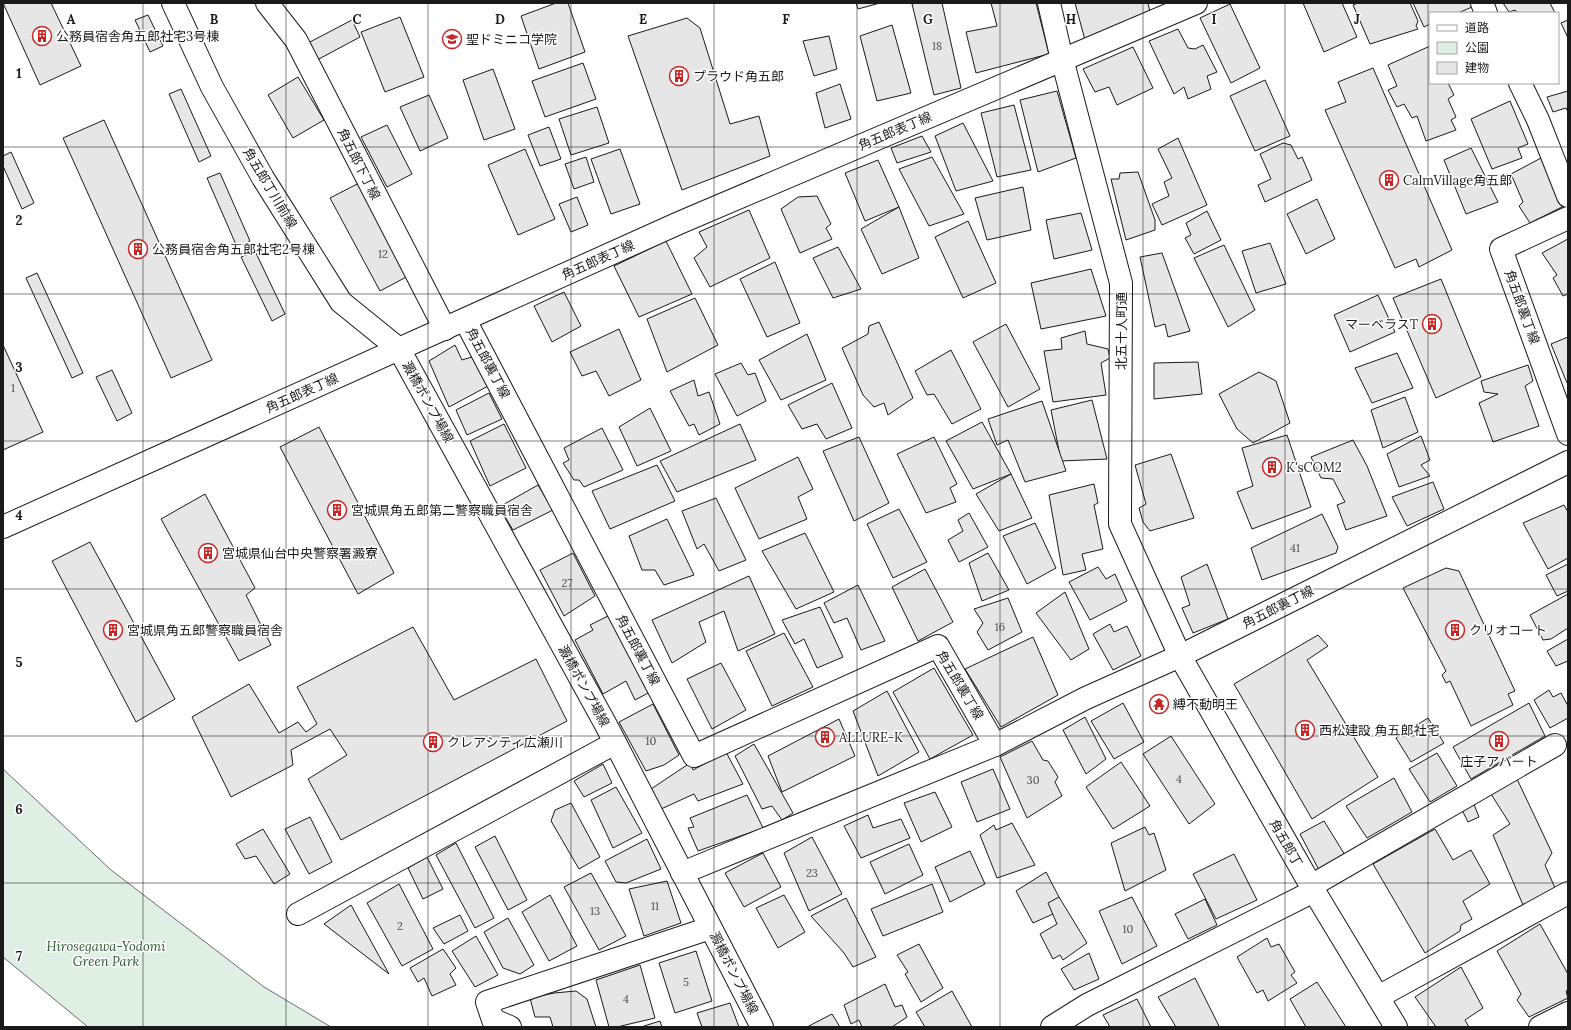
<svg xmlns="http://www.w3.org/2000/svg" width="1571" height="1030" font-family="Lora,'Noto Sans JP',serif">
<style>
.green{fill:#e0efe3;stroke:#6a6a6a}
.building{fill:#e6e6e6;stroke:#1a1a1a}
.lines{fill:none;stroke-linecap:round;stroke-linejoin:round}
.minor-casing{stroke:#1a1a1a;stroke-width:24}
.minor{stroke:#fff;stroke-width:22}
.grid{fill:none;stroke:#1a1a1a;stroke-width:1;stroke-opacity:0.55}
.labels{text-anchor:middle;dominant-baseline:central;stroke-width:3;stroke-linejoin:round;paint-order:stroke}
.number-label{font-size:11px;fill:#4d4d4d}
.poi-label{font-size:13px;fill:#1a1a1a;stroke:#fff;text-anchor:start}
.street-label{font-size:13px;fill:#1a1a1a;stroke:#fff}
.park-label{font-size:13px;font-style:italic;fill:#2b5a34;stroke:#fff}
.grid-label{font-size:13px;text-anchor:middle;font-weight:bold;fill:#1a1a1a;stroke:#fff;stroke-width:3;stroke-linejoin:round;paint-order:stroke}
</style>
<rect width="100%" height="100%" fill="#fff"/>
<path class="green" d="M3,769L111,870L264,987L331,1027H88L3,957Z"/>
<g class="building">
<path d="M3,3H51L81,66L40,85Z"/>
<path d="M556,3H568L585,52L539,69L521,16Z"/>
<path d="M856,3H880L858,9Z"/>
<path d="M916,3H942L961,88L934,95L912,4Z"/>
<path d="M991,3H1036L1049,54L976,73L966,32L997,26Z"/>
<path d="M1075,3H1148L1150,12L1085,40Z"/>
<path d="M1303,3H1342L1357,37L1324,52Z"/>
<path d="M1358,3H1410L1418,21L1416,26L1418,29L1370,44L1353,5Z"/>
<path d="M1413,3H1470L1472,7L1458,13H1430V24L1424,27Z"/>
<path d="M1503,3H1550L1555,13H1517L1515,10L1509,12Z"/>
<path d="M1230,4L1260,68L1231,83L1200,18Z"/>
<path d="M148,15L163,46L150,52L135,20Z"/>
<path d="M400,17L424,77L385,92L361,32Z"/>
<path d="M687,18L700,28L730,124L759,116L770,156L682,190L628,36Z"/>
<path d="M352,20L360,37L317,60L308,43Z"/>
<path d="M1568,20V38L1561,23Z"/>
<path d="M892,25L911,93L877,101L860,36Z"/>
<path d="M1178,29L1188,48L1195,49L1203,45L1217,72L1207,76L1211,89L1188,99L1184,87L1174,94L1149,41Z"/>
<path d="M829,36L837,69L814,76L803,41Z"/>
<path d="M1430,46V83H1448L1454,95L1448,99L1456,117L1451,120L1456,130L1426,141L1417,116L1412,118L1404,104L1397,107L1388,90L1397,86L1388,65Z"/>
<path d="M1133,47L1153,88L1117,105L1109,87L1095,92L1083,69Z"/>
<path d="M583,63L596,99L545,117L532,81Z"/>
<path d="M1373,68L1452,250L1419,267L1416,259L1395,268L1325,110L1346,102L1338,82Z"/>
<path d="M493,69L515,129L484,140L463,80Z"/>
<path d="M298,77L324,120L293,138L268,95Z"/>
<path d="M1265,80L1290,136L1255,151L1230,96Z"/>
<path d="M840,84L851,119L825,128L816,93Z"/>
<path d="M181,89L211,156L199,162L169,94Z"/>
<path d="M1057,91L1076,158L1038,172L1020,100Z"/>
<path d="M1568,91V112L1566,108L1553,112L1547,97Z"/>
<path d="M429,95L448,138L420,151L400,107Z"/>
<path d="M1510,101L1528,144L1518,148L1522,158L1492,169L1471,119Z"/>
<path d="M1014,105L1031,170L997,177L981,113Z"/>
<path d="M597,107L609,143L571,155L559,119Z"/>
<path d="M104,120L212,360L171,378L63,138Z"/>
<path d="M963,123L993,181L956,191L935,136Z"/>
<path d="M387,125L412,174L387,187L361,137Z"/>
<path d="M549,127L561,159L540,166L528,135Z"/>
<path d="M922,136L931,152L897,163L891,148Z"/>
<path d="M1178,138L1207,205L1162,225L1152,204L1169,196L1164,182L1172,178L1158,149Z"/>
<path d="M1283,143L1291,145L1298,159L1302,157L1312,180L1265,202L1258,185L1271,179L1260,154Z"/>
<path d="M1471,148L1498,202L1466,214L1444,160Z"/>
<path d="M525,149L555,219L518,235L488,165Z"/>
<path d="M620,149L640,204L611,214L591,159Z"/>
<path d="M11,152L34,203L22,209L3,166V156Z"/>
<path d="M586,157L594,182L574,189L565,164Z"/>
<path d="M932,157L964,214L929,226L899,169Z"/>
<path d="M1541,158L1562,207L1530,223L1519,206L1523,202L1511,174Z"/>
<path d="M878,160L899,207L865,221L845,173Z"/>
<path d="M1138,172L1155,220V230L1126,240L1111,179H1119L1120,173Z"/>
<path d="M220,173L250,241L237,247L207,178Z"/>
<path d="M363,181L412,274L380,291L330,198Z"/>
<path d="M1023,187L1031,230L987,240L975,198Z"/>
<path d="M817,196L831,224L826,228L832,239L800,253L781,209L798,197Z"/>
<path d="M577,197L588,225L571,232L559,204Z"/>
<path d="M1317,199L1335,239L1306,254L1287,214Z"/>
<path d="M899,207L919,258L882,274L861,229Z"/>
<path d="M749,210L770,258L710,287L694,258L707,247L699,232Z"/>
<path d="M1207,211L1221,240L1194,254L1185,238L1191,235L1186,223Z"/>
<path d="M1081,213L1092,250L1054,259L1046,220Z"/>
<path d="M968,221L996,283L963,298L935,237Z"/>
<path d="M1568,239V294L1563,296L1553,278L1557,275L1542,253Z"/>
<path d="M666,241L692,294L639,317L614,266Z"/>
<path d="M1270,243L1286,284L1256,293L1242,251Z"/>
<path d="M1224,245L1255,310L1228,327L1194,258Z"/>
<path d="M838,247L861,289L833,298L813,258Z"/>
<path d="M255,251L285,314L272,321L241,257Z"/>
<path d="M1162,253L1190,331L1168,337L1165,324L1155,327L1140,257Z"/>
<path d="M775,262L800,323L767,337L740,279Z"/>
<path d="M1091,269L1106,316L1041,329L1031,283Z"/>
<path d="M37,273L83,373L72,378L26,278Z"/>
<path d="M1441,279L1481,377L1436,398L1393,298Z"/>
<path d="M564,292L581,326L552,342L534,306Z"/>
<path d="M1378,295L1395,332L1350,352L1334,315Z"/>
<path d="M695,298L718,345L667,372L647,319Z"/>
<path d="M879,322L913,398L888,415L884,403L874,407L863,395L842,348L868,334L869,326Z"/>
<path d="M1006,324L1040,389L1008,407L973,342Z"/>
<path d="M619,329L641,380L609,396L596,371L582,376L570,352Z"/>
<path d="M1085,331L1087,344L1108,349L1110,358L1101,363L1106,395L1053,402L1044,351L1062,349L1061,338Z"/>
<path d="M807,334L826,380L781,400L759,360Z"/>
<path d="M1568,337V383H1567L1551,344Z"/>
<path d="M3,345L43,432L3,450Z"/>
<path d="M455,345L462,360L475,356L490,385L449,407L429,361Z"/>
<path d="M951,350L981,409L952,424L934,394L927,395L915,371Z"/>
<path d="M1397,353L1413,388L1372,403L1355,368Z"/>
<path d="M1198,362L1202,394L1154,399V363Z"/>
<path d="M741,363L748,375L755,373L766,401L737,416L715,374Z"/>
<path d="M1528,365L1533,381L1525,386L1539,426L1493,442L1479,403L1498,394L1484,392L1481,381Z"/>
<path d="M112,370L132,413L117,421L96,377Z"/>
<path d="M1259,372L1276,381L1290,423L1253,443L1237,429L1219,394Z"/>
<path d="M694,380L698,396L709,392L720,424L699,435L694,424L689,426L670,391Z"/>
<path d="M832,383L852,428L826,439L817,424L802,429L788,405Z"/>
<path d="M489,393L502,419L467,435L456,410Z"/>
<path d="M1405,397L1418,432L1383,448L1371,410Z"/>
<path d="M1092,400L1107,459L1061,461L1051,410Z"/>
<path d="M1042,401L1066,471L1025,482L1008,440L997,445L988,419Z"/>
<path d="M650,408L671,451L637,466L619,427Z"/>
<path d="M982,422L1011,474L973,489L946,441Z"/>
<path d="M504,424L526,468L490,486L470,441Z"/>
<path d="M740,424L756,460L677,492L660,461Z"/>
<path d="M319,427L394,573L358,594L280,447Z"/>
<path d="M602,428L623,470L584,487L579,480H574L563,463L569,460L564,448Z"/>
<path d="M1287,435L1311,507L1252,529L1237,492L1253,486L1242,448Z"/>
<path d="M1421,436L1430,460L1421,465L1430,476L1399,487L1387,454Z"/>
<path d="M859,437L889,503L854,521L823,451Z"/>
<path d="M934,437L957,484L950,488L956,502L926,513L897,454Z"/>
<path d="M1353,440L1367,466L1387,516L1346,530L1337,505L1345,502L1333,479L1321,478L1311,457Z"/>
<path d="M1171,454L1194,518L1150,531L1143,522L1139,508L1146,504L1135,465Z"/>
<path d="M798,457L813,489L798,497L807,519L759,539L735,488Z"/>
<path d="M657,465L675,501L610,529L592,491Z"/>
<path d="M1011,474L1032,518L999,531L976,494Z"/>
<path d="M1433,482L1444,509L1407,526L1392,497Z"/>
<path d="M1094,484L1098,503L1094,505L1103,549L1082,554L1086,570L1063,575L1049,495Z"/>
<path d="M538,485L553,510L513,530L499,507Z"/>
<path d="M205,494L255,588L246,595L271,645L239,661L161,519Z"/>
<path d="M716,498L746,560L719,571L704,544L697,549L682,511Z"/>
<path d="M1564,505L1568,512V558L1548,569L1523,523Z"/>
<path d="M899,509L927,562L893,578L867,524Z"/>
<path d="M969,513L988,547L959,562L948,540L963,531L958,520Z"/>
<path d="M1322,514L1338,547L1336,553L1262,580L1251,548Z"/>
<path d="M667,519L694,575L664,585L655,570H642L629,536Z"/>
<path d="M1035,523L1056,568L1027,584L1003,536Z"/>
<path d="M805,533L834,592L796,609L762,551Z"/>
<path d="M90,542L175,699L136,722L52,561Z"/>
<path d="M573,553L595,596L564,616L540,570Z"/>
<path d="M988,553L1009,590L982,601L969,563Z"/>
<path d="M1207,564L1228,619L1193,633L1182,608L1190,605L1181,577Z"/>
<path d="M1568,564V591L1557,596L1546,575Z"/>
<path d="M1098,567L1106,579L1115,574L1127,601L1090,620L1069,582Z"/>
<path d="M1446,568L1459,571L1515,691L1508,694L1513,705L1471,726L1450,681L1446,683L1442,675L1446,671L1403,588Z"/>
<path d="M925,569L953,622L918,641L892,587Z"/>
<path d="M749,576L775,634L738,651L724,611L699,622L706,642L672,663L652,620Z"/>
<path d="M858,585L885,641L861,650L847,618L834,623L824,603Z"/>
<path d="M1065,592L1089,649L1071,660L1036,613Z"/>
<path d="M1568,594V628L1551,639L1543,640L1530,615Z"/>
<path d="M1008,598L1022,632L988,650L977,632L983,623L974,609Z"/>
<path d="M820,607L843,657L817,668L804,639L795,644L782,620Z"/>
<path d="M610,615L652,691L635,700L626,681L603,694L575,640L593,630L590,625Z"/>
<path d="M1110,624L1114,632L1127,626L1141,656L1113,670L1093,634Z"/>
<path d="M413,627L454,700L536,659L567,721L341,840L308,779L347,755L330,729L291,750L293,765L231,797L192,717L249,684L279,733L298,722L306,732L317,724L297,687Z"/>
<path d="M784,633L813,687L772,706L746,651Z"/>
<path d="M1318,635L1328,646L1307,660L1378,777L1312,819L1234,684Z"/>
<path d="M1033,637L1058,695L1001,727L965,669Z"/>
<path d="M1568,639V661L1556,666L1547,651Z"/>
<path d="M721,663L746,710L712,729L687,679Z"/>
<path d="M934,668L973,735L930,759L893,692Z"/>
<path d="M1549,690L1553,697L1561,693L1568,706V718L1550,728L1534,700Z"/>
<path d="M887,691L919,752L878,776L853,711Z"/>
<path d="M1123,703L1144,742L1114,759L1091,721Z"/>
<path d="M1529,703L1545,736L1471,779L1453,747Z"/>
<path d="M653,704L679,755L664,765L646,771L619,722Z"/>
<path d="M1085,717L1106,759L1086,774L1063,730Z"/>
<path d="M1428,718L1444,743L1411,762L1396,738Z"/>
<path d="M839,719L855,756L782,792L768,756Z"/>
<path d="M1171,736L1215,804L1189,824L1143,754Z"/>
<path d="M1032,741L1043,760L1048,761L1058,777L1055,782L1062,796L1027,818L1000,757Z"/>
<path d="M754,744L793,813L782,820L772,806L762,809L735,756Z"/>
<path d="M726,752L743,784L698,801L694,794L661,809L651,789L690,763L693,770Z"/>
<path d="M1437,753L1457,786L1430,802L1409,769Z"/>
<path d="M1121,762L1150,806L1113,829L1086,787Z"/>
<path d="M603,764L612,783L584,797L574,781Z"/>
<path d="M993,769L1010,809L977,822L961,782Z"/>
<path d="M1394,778L1412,812L1367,838L1346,806Z"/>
<path d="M1517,779L1552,853L1545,865L1555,888L1523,905L1493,835L1510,824L1491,794Z"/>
<path d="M616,787L642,833L613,848L591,800Z"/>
<path d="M935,792L952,827L921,842L904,803Z"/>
<path d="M747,795L763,828L698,851L688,828L694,827L690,818Z"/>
<path d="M1473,802L1479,817L1468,822L1462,810Z"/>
<path d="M571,803L600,857L579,869L551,821L555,810Z"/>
<path d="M868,815L873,828L901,819L910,838L861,858L844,826Z"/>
<path d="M310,817L332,862L309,874L285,829Z"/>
<path d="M1324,821L1345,855L1319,870L1300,834Z"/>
<path d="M1012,823L1035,865L997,878L980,835L994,825L996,830Z"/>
<path d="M1145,827L1149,835L1154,833L1166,870L1125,891L1111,843Z"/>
<path d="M263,829L290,874L274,884L256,856L245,859L236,844Z"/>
<path d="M1435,829L1453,860L1471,850L1490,884L1463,901L1472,919L1461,925L1460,931L1425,953L1373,864Z"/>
<path d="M495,836L527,900L508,910L475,847Z"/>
<path d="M812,837L842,894L809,911L784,853Z"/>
<path d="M647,839L661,869L626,883L616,882L605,861Z"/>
<path d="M456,843L494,918L475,928L436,855Z"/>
<path d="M909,844L923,875L885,894L870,862Z"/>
<path d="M970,851L985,884L950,902L935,867Z"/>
<path d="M763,853L781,887L744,907L725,873Z"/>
<path d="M1234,854L1257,900L1216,919L1193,874Z"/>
<path d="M427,857L443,889L423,899L408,868Z"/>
<path d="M1046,872L1059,897L1053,914L1033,923L1016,891Z"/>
<path d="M591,873L626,936L599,950L564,887Z"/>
<path d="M667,881L681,923L644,936L629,889Z"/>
<path d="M399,884L433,949L402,966L367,903Z"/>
<path d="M932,884L943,912L883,936L871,909Z"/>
<path d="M550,895L577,946L549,961L522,912Z"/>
<path d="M784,895L805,932L778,948L756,908Z"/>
<path d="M1059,897L1087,943L1063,960L1060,955L1053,959L1040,934L1057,924L1048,903Z"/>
<path d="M1132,897L1157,946L1122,964L1099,911Z"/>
<path d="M846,898L876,957L853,967L844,953L811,916Z"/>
<path d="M1205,899L1217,925L1188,939L1175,914Z"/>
<path d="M351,905L389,974L324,924Z"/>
<path d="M460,915L468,931L444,944L433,928Z"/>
<path d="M508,918L534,965L520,974L503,968L484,932Z"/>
<path d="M1540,924L1568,974V990L1566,991L1568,998L1529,1017L1517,1000L1521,994L1497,951Z"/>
<path d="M476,936L498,975L475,987L452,951Z"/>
<path d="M1267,938L1271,947L1279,944L1295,972L1291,975L1297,983L1268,1001L1263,990L1257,993L1237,957Z"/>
<path d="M919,944L943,988L921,1002L905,974L908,972L897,955Z"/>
<path d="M443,949L456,968L450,974L456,985L432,996L424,978L418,982L410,968Z"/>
<path d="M696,951L712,1001L675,1013L659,963Z"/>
<path d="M1089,953L1099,979L1074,990L1061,969Z"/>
<path d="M640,965L655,1018L617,1027H609L596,980Z"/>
<path d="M1461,967L1483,1008L1465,1020L1469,1027H1436L1415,997Z"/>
<path d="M1195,978L1219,1026L1217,1027H1176L1158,997Z"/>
<path d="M1317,982L1346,1027H1306L1290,999Z"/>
<path d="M885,984L895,1007L902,1005L907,1017L892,1027H862L859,1020L851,1024L844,1005Z"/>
<path d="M576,991L587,999L596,1027H553L550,1017H535L530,998L554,993Z"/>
<path d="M952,991L972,1027H925L916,1012Z"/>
<path d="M1137,999L1151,1027H1110L1103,1015Z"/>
<path d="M730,1003L739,1027H702L697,1013Z"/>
<path d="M832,1014L840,1027H807Z"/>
<path d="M660,1021L662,1027H641Z"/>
</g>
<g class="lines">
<defs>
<g id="minor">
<path d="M173,3L212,87L263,178L341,302L399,349L606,725L762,1027"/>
<path d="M267,3L296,40L445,329"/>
<path d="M1049,3L1060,51L1121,283L1120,524L1180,656L1314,891L1396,1027"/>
<path d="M1482,3L1486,13"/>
<path d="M1520,83L1538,120L1568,196"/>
<path d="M1568,218L1501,249L1568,434"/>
<path d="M465,320L694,756L938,646L995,745L1086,698L1180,656L1568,462"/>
<path d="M3,527L679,223L1196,3"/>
<path d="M682,873L995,745"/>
<path d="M1311,886L1555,745"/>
<path d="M298,914L615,743"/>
<path d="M1378,997L1568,893"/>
<path d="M510,1027L493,1020L487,1002L710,928"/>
<path d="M1052,1027L1087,1005L1314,891"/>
<path d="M1540,1027L1568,1013"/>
</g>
</defs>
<use href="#minor" class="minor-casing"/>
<use href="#minor" class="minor"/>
</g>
<path class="grid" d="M143,3V1027M286,3V1027M428,3V1027M571,3V1027M714,3V1027M857,3V1027M1000,3V1027M1143,3V1027M1285,3V1027M1428,3V1027M3,147H1568M3,294H1568M3,441H1568M3,589H1568M3,736H1568M3,883H1568"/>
<defs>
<symbol id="building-ring" viewBox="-11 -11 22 22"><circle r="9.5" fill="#fff" stroke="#c62828" stroke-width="1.5"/><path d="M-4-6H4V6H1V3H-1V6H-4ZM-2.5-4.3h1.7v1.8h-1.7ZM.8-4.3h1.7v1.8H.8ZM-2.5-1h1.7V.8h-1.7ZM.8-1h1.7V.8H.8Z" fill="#c62828"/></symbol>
<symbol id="school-ring" viewBox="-11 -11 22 22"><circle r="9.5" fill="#fff" stroke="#c62828" stroke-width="1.5"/><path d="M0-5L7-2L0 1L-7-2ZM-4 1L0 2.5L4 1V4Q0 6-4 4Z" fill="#c62828"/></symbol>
<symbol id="temple-ring" viewBox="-11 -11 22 22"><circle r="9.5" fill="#fff" stroke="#c62828" stroke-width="1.5"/><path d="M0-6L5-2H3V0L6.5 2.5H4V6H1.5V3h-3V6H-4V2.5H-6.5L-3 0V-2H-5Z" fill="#c62828"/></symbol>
</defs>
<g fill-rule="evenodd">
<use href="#building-ring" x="31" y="25" width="22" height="22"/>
<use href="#school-ring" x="441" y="28" width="22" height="22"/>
<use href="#building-ring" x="668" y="65" width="22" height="22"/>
<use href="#building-ring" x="1378" y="169" width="22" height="22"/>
<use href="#building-ring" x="127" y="238" width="22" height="22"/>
<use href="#building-ring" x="1421" y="313" width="22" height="22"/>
<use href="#building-ring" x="1261" y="456" width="22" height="22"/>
<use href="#building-ring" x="326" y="499" width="22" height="22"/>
<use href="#building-ring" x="197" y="542" width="22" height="22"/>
<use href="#building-ring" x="102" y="619" width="22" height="22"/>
<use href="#building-ring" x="1444" y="619" width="22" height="22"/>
<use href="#temple-ring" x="1148" y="693" width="22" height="22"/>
<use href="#building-ring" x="1294" y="719" width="22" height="22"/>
<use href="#building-ring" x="814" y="726" width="22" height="22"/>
<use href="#building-ring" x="1488" y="730" width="22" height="22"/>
<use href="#building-ring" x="422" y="731" width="22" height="22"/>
</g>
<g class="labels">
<g class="number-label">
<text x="937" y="46">18</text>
<text x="383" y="254">12</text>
<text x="13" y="388">1</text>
<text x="1295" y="548">41</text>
<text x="567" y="583">27</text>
<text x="1000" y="627">16</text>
<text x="651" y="741">10</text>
<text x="1179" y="779">4</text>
<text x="1033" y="780">30</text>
<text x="812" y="873">23</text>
<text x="655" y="906">11</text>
<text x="595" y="911">13</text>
<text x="400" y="926">2</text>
<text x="1128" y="929">10</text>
<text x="686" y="982">5</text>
<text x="626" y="999">4</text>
</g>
<g class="poi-label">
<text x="56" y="36">公務員宿舎角五郎社宅3号棟</text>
<text x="466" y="39">聖ドミニコ学院</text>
<text x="693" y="76">プラウド角五郎</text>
<text x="1403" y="180">CalmVillage角五郎</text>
<text x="152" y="249">公務員宿舎角五郎社宅2号棟</text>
<text x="1418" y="324" text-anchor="end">マーベラスT</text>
<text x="1286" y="467">K'sCOM2</text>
<text x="351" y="510">宮城県角五郎第二警察職員宿舎</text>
<text x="222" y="553">宮城県仙台中央警察署澱寮</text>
<text x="127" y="630">宮城県角五郎警察職員宿舎</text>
<text x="1469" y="630">クリオコート</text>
<text x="1173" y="704">縛不動明王</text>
<text x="1319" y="730">西松建設 角五郎社宅</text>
<text x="839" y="737">ALLURE-K</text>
<text x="447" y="742">クレアシティ広瀬川</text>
<text x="1499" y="761" text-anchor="middle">庄子アパート</text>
</g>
<g class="street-label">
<text transform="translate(895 131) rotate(-23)">角五郎表丁線</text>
<text transform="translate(359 164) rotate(63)">角五郎下丁線</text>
<text transform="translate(270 188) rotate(59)">角五郎丁川前線</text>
<text transform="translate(598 260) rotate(-24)">角五郎表丁線</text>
<text transform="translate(1522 307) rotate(70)">角五郎裏丁線</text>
<text transform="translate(1121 331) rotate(-90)">北五十人町通</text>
<text transform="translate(488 363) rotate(62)">角五郎裏丁線</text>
<text transform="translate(302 393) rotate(-24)">角五郎表丁線</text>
<text transform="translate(428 402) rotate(61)">澱橋ポンプ場線</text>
<text transform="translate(1278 607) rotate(-27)">角五郎裏丁線</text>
<text transform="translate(638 650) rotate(62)">角五郎裏丁線</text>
<text transform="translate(960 685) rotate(59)">角五郎裏丁線</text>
<text transform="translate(584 686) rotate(61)">澱橋ポンプ場線</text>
<text transform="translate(1286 843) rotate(60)">角五郎丁</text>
<text transform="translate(734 973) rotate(63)">澱橋ポンプ場線</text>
</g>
<g class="park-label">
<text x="106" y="946">Hirosegawa-Yodomi<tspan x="106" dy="15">Green Park</tspan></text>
</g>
</g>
<g class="grid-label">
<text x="71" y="24">A</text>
<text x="214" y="24">B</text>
<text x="357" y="24">C</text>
<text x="500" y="24">D</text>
<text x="643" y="24">E</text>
<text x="786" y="24">F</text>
<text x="928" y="24">G</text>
<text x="1071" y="24">H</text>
<text x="1214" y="24">I</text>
<text x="1357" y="24">J</text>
<text x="19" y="78">1</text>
<text x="19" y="225">2</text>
<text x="19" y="372">3</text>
<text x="19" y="520">4</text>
<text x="19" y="667">5</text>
<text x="19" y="814">6</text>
<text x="19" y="961">7</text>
</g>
<rect width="1571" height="1030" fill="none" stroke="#1a1a1a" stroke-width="8"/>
<rect x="1429" y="12" width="130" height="72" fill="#ffffff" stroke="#a3a3a3"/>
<rect x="1437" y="25" width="20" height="6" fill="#ffffff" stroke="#a3a3a3"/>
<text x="1465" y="32" font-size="12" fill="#1a1a1a">道路</text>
<rect x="1437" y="42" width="20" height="12" fill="#e0efe3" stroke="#a3a3a3"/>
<text x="1465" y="52" font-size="12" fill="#1a1a1a">公園</text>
<rect x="1437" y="62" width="20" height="12" fill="#e6e6e6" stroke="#a3a3a3"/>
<text x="1465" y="72" font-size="12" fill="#1a1a1a">建物</text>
</svg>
